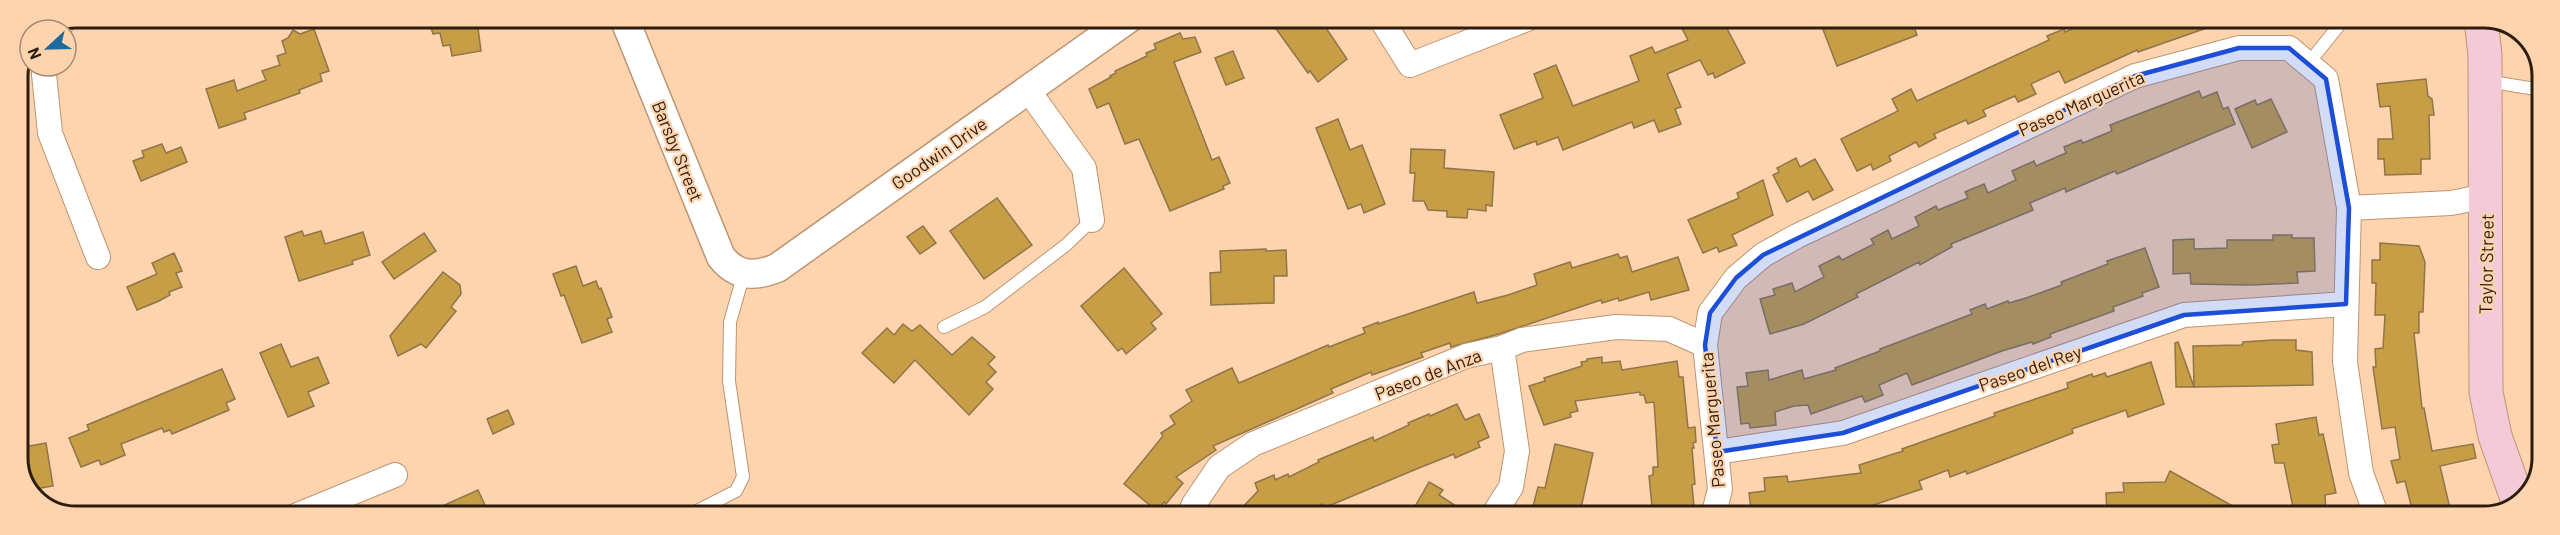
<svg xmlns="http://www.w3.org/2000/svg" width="2560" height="535" font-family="Barlow,sans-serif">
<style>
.building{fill:#c79d45;stroke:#8e764a;stroke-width:1.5}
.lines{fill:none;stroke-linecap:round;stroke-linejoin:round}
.service-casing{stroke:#bc9572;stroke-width:14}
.minor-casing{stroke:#bc9572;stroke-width:26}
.tertiary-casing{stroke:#bc9572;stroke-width:31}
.secondary-casing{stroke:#bc9572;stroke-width:35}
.service{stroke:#fff;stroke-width:12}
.minor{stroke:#fff;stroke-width:24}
.tertiary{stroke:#fff;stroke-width:28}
.secondary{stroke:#f4cad9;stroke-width:33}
.marked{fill:#1d4ed8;fill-opacity:0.2;stroke:#1d4ed8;stroke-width:4.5;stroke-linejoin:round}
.labels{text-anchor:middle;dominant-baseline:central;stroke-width:4.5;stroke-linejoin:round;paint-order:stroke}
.street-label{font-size:18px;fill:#2c1d0f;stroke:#fed4af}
.rim{fill:none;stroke:#2c1d0f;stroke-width:3}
</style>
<rect width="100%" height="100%" fill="#fed4af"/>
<g class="building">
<path d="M428,18H479L480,27L478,28L481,51L452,56L450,45L443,46L440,33L433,34Z"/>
<path d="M1269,19H1320L1347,59L1318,82L1310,71L1308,73Z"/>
<path d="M1677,19H1722L1745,63L1715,78L1713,73L1708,75L1700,60L1667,74L1681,107L1675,109L1681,124L1659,132L1654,120L1634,128L1632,122L1563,150L1558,137L1537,145L1536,141L1514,149L1500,115L1543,98L1534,74L1556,65L1573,106L1639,81L1630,56L1652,47L1655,53L1688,40Z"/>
<path d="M1819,19H1862L1864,24L1869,23L1870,26L1890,19H1911L1917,35L1837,66Z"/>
<path d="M2096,19H2224V22L2138,52L2137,50L2065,83L2059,71L2031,84L2036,94L2018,102L2015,96L1983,110L1986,116L1968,124L1966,120L1934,134L1936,138L1919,147L1916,142L1889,156L1891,161L1873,170L1871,164L1857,171L1841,139L1898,111L1892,99L1911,89L1917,101L2049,40L2047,36L2064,29L2065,32Z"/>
<path d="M314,29L329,71L320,74L322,81L299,90L300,93L244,113L246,119L219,128L206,89L234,80L237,91L266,80L262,71L280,65L277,56L286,53L282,41L288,38L293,30L300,34Z"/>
<path d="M1180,33L1183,39L1195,37L1201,52L1174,62L1212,160L1219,157L1230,183L1223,186L1224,189L1170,211L1139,139L1125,144L1109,103L1097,108L1089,89L1111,77L1110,76L1116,73L1115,71L1147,56L1146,53L1156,49L1154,44Z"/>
<path d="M1233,51L1244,78L1226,85L1215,58Z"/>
<path d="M2426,79L2428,96L2432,99L2434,115H2429L2430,159H2421V174L2385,175L2384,159H2378V139H2393L2390,106L2380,107L2377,84Z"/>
<path d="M2199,91L2202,98L2217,92L2223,109L2228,107L2235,124L2117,174L2115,171L2066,192L2065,188L2030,203L2033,210L1951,244L1952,247L1939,254L1920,265L1919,262L1856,294L1858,297L1804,324L1770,334L1760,299L1775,295L1773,289L1792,283L1795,292L1824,277L1819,266L1839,256L1842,260L1874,244L1871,239L1888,230L1892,239L1919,226L1915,217L1936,206L1938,210L1968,198L1965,192L1984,184L1988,193L2016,180L2012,171L2034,161L2036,166L2066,153L2064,147L2081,140L2083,143L2112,131L2110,125Z"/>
<path d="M2271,99L2287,132L2252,148L2235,109L2255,100L2257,105Z"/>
<path d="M1338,119L1350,150L1362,145L1385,204L1364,213L1361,204L1348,209L1316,128Z"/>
<path d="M162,144L166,153L181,147L187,162L141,181L133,161L144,157L142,151Z"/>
<path d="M1411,149L1445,150L1444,168L1494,172L1492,206L1486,205V211L1468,209L1467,218L1447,217V211L1428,210L1424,201H1413L1415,173H1410Z"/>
<path d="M1796,158L1800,167L1815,159L1833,190L1813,200L1808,191L1787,202L1773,175L1779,172L1777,168Z"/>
<path d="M1763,180L1773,215L1732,235L1737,245L1719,252L1717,247L1703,253L1688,220L1739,198L1737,193Z"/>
<path d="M997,198L1032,245L984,279L950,231Z"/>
<path d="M923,226L936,243L920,254L907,237Z"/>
<path d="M302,231L304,236L321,231L325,244L363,232L370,255L352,261L353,264L299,281L285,237Z"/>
<path d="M424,233L436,251L394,279L382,262Z"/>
<path d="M2273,235H2292V238H2314L2315,271L2297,272L2298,283L2249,285L2191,284L2190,273L2173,274V240L2194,239V249L2227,248V240H2273Z"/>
<path d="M2380,243L2419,246L2425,262L2423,312H2419V333H2414L2422,408H2424L2432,451L2473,444L2476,458L2440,466L2452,517H2414L2405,481L2397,483L2391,461L2400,459L2395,427L2382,429L2373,367H2376L2375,349L2383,348L2385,315H2375L2376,283H2372V260H2380Z"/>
<path d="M2145,248L2159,287L2142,293L2143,296L2113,307L2114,311L2050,334L2051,337L2033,344L2032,342L2002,351L1912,385L1907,373L1879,385L1883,395L1865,402L1862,396L1811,414L1808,405L1794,406L1775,412L1776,425L1750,428L1749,423L1741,424L1737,387L1748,386L1746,373L1768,370L1769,380L1802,370L1804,379L1836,370L1835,368L1880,351V349L1972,314L1970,310L1985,304L1987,309L2008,301L2009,303L2026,298L2062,285L2061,282L2108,264L2107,261Z"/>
<path d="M1266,249V251L1286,250L1287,276H1274V303L1211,305L1210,273L1221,272L1220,251Z"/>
<path d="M174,253L182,271L176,273L182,287L169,292L170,295L159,301L137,310L127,287L157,274L152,263Z"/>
<path d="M1618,254L1620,258L1627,256L1632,272L1678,257L1689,290L1651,300L1649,292L1619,301L1618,298L1602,303L1601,300L1499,334L1451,347L1450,343L1421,353L1423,357L1372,375L1371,372L1331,389L1333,393L1213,446L1216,450L1176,477L1183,483L1166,504L1164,502L1157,511L1124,484L1163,436L1161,433L1175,424L1170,416L1192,401L1186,390L1217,375L1232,368L1239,383L1328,345L1329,347L1365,333L1363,328L1378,322V324L1474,292L1477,303L1508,295L1537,285L1534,274L1570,262L1572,268Z"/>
<path d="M576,266L583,286L596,281L599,289L601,288L612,317L607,319L612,332L582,343L564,295L561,296L553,274Z"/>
<path d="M1124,268L1162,314L1151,323L1156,329L1126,354L1122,348L1118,351L1081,306Z"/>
<path d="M443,272L460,285L461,294L451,307L456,311L426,348L421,344L398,356L390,336Z"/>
<path d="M903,324L912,331L920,325L952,355L972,337L995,357L988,364L996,372L986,382L993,389L969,415L915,360L894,383L862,353L887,328L894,335Z"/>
<path d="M2273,340H2296V350L2312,352L2313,385L2194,387L2193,346L2242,345L2243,342Z"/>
<path d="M2178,342L2194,387H2176L2175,343Z"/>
<path d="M281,344L291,367L318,357L329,383L308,392L314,406L288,417L260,353Z"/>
<path d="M1602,357V363L1620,361L1622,370L1677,361L1679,377H1683L1688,428L1695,427L1696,442L1693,443L1694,448H1692L1695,484L1692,485L1695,517H1653L1649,476L1653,475V467H1658L1656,432L1654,402L1646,403L1644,395H1640V392L1575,401L1578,411L1570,413L1571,417L1544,425L1529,386L1545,381L1544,378L1582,366L1581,362L1587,361V359Z"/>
<path d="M2151,362L2164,404L2128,417L2126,410L2072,429L2073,433L1967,474L1966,471L1950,477L1948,470L1919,481L1922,489L1837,517H1805L1804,510L1772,514V517H1752L1749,493L1765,491L1764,478L1787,476L1788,482L1861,473L1859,465L1903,451L1902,449L1995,416L1994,413L2068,388L2067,383L2092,374L2093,377L2105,373L2107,377Z"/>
<path d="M222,369L235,399L226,403L229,410L172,434L170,430L164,432L162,428L121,444L125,455L101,465L99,460L81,467L69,438L89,430L87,425Z"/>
<path d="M1457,404L1465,420L1479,414L1489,437L1478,442L1480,447L1455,458L1454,454L1414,470L1324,508L1322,504L1294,516H1234L1258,491L1255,483L1274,475L1275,480L1288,474L1289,477L1319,462L1318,460L1373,437L1374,441L1409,425L1408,423L1429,414L1430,416Z"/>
<path d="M508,410L514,424L493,434L487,419Z"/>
<path d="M2316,417L2319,435L2323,434L2336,493L2325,495L2326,512L2295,517L2284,463H2275L2272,445L2279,444L2276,424Z"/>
<path d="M46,443L53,486L30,490L18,466V448Z"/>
<path d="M1555,444L1593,453L1580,513L1575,511L1574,517H1545L1546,514L1532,510L1538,487L1545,488Z"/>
<path d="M2170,471L2231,505L2225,517H2107L2106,493L2124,492L2123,483L2165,482Z"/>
<path d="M1429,482L1443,490L1439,495L1456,506L1449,517H1409Z"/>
<path d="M478,490L490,516H420Z"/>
</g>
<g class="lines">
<defs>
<g id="service">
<path d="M2308,64L2344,19"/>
<path d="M2486,81L2542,90"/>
<path d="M944,327L985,307L1066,245L1092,220"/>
<path d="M687,516L736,491L743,477L729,381L730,322L744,273"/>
</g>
<g id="minor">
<path d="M1381,19L1410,65L1527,19"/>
<path d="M59,30L61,24"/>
<path d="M47,66L44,74L50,133L98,257"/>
<path d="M1028,90L1084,168L1092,220"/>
<path d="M2349,208L2451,203L2486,196"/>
<path d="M1717,452L1843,433L2184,315L2346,304"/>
<path d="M295,516L395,475"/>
<path d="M1189,516L1194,504L1219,467L1253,444L1466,356L1502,348L1522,340L1616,327L1669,329L1705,345"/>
<path d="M1492,517L1511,487L1517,451L1502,348"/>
<path d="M1713,517L1720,489L1705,345L1710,313L1736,278L1763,255L1797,236L2135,76L2239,48H2289L2326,79L2349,208L2345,362L2361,473L2377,517"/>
</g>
<path id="tertiary" d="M624,18L721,257C737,277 755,277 777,268L1129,18"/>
<path id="secondary" d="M2481,19L2485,55L2486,392L2495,436L2519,504"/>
</defs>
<use href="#service" class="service-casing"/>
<use href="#minor" class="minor-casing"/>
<use href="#tertiary" class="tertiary-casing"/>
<use href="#secondary" class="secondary-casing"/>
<use href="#service" class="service"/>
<use href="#minor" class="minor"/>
<use href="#tertiary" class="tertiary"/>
<use href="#secondary" class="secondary"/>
</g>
<path class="marked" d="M2239,48H2289L2326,79L2349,208L2346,304L2184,315L1843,433L1717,452L1705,345L1710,313L1736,278L1763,255L2135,76Z"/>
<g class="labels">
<g class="street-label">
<text transform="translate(2081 103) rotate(-24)">Paseo Marguerita</text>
<text transform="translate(678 151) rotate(68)">Barsby Street</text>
<text transform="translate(939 153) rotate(-35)">Goodwin Drive</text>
<text transform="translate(2486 264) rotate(-89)">Taylor Street</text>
<text transform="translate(2030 368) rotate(-19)">Paseo del Rey</text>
<text transform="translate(1428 374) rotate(-21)">Paseo de Anza</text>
<text transform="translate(1712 420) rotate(-95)">Paseo Marguerita</text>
</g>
</g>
<path d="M0 0H2560V535H0ZM76 28H2484A48 48 0 0 1 2532 76V458A48 48 0 0 1 2484 506H76A48 48 0 0 1 28 458V76A48 48 0 0 1 76 28Z" fill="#fed4af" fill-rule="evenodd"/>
<path class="rim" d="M76 28H2484A48 48 0 0 1 2532 76V458A48 48 0 0 1 2484 506H76A48 48 0 0 1 28 458V76A48 48 0 0 1 76 28Z"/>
<g transform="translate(48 48) rotate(248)"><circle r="28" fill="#fed4af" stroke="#aa8b6f" stroke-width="1.5"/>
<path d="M0-4.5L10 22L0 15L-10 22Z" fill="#1d6a9d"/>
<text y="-9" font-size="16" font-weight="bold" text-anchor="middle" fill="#2c1d0f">N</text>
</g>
</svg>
